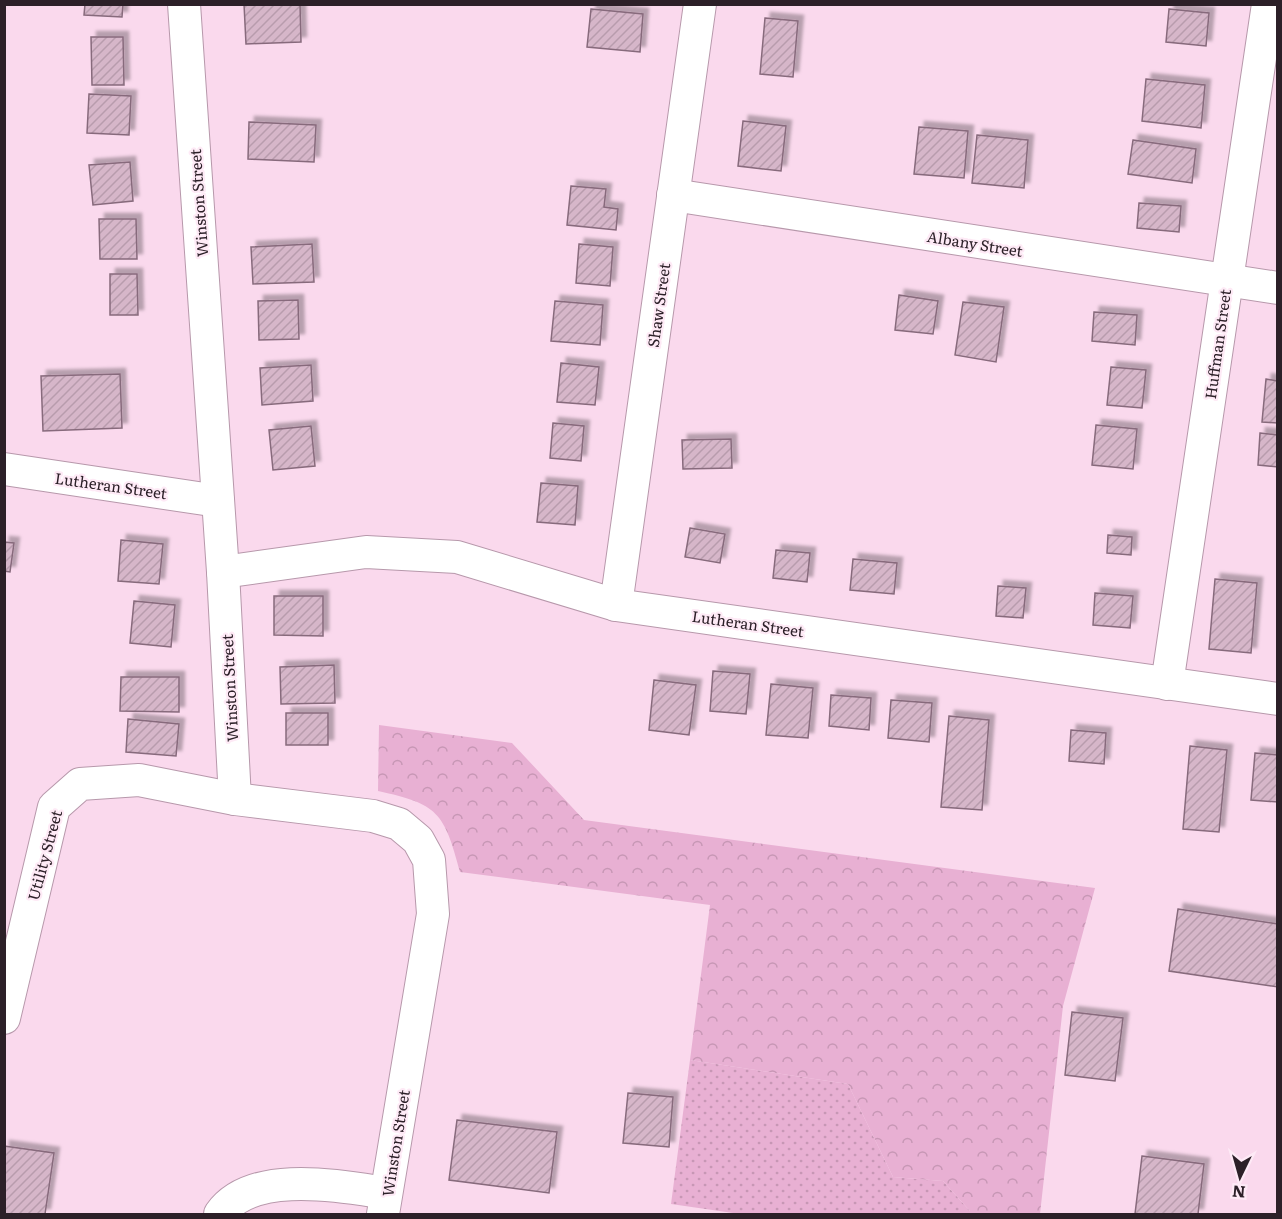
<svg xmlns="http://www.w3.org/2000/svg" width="1282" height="1219" font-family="Literata,serif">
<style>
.grass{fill:url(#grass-dots)}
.forest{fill:url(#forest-crowns)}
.building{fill:url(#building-hatch);stroke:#876a7c;stroke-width:1.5;filter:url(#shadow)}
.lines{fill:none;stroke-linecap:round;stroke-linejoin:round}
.minor-casing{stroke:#b798ab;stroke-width:34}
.minor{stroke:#fff;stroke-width:32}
.labels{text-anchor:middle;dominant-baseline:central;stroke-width:4.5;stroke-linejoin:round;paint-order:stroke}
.street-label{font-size:15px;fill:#2c2028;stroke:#feeaf6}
</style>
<defs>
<pattern id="grass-dots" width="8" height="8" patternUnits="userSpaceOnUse" patternTransform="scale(1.5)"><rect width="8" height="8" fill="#e8b0d3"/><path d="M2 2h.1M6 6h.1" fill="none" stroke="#c797b5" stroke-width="1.8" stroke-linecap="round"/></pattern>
<pattern id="forest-crowns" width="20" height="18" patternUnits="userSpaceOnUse" patternTransform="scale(1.5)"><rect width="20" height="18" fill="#e8b0d3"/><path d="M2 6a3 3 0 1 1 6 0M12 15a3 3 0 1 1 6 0" fill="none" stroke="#c797b5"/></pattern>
<pattern id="building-hatch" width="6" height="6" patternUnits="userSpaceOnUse" patternTransform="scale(1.5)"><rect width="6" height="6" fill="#d6b6c9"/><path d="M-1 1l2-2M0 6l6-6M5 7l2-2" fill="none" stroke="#b89cad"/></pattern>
<filter id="shadow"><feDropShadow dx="5.5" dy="-5.5" stdDeviation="1.5" flood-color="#0004"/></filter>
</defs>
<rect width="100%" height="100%" fill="#fad9ed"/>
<path class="grass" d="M690,1060L848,1084L893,1177L943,1181L970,1211V1214H740L671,1204Z"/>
<path class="forest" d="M379,725L512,743L584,820L1095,888L1063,1006L1040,1214H970V1211L943,1181L893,1177L848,1084L690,1060L710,905L460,872C444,812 438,804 378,791Z"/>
<g class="building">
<path d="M85,4H123L122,17L84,15Z"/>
<path d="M244,4H300L301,42L246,44Z"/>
<path d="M591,9L643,14L640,52L587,47Z"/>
<path d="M1169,9L1209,13L1206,46L1166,42Z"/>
<path d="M765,18L798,21L793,77L760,74Z"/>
<path d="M91,37H123L124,85H92Z"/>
<path d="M1146,79L1205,85L1201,128L1142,121Z"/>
<path d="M89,94L131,96L129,135L87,133Z"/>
<path d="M743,121L786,126L781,171L738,166Z"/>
<path d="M249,122L316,125L314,162L248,159Z"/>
<path d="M919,127L968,131L964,178L914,174Z"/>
<path d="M977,135L1028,140L1024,188L972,183Z"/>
<path d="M1133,140L1196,149L1192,183L1128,174Z"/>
<path d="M130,162L133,201L93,205L89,165Z"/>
<path d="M571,186L606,189L604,207L618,209L616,230L567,225Z"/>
<path d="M1139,203L1181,206L1179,232L1137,228Z"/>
<path d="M99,219H136L137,259H100Z"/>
<path d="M312,244L314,282L253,284L251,247Z"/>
<path d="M579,244L613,247L610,286L576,283Z"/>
<path d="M110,274H137L138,315H110Z"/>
<path d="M899,295L938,301L933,334L895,330Z"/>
<path d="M298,300L299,339L259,340L258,301Z"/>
<path d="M555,301L603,305L600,345L551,341Z"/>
<path d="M963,302L1004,307L996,362L955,355Z"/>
<path d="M1094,312L1137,315L1135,345L1092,341Z"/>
<path d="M561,363L599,367L595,405L557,402Z"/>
<path d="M311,365L313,401L262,405L260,368Z"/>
<path d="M1111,367L1146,370L1142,408L1107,405Z"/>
<path d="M120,374L122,428L43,431L41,376Z"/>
<path d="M1266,379L1278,381V423L1262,422Z"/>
<path d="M553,423L584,426L581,461L550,458Z"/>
<path d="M1096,425L1137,429L1133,469L1092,465Z"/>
<path d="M311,426L315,466L273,470L269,430Z"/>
<path d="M1260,433L1278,435V467L1258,465Z"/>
<path d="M731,439L732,468L683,469L682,440Z"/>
<path d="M541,483L578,486L575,525L537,522Z"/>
<path d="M690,528L725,534L720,563L685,557Z"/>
<path d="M1108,535L1132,537L1131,555L1107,553Z"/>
<path d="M121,540L163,544L159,584L118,581Z"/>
<path d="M4,542L14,543L10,572L4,571Z"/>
<path d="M776,550L810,553L807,582L773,578Z"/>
<path d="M853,559L897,563L894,594L850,590Z"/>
<path d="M1215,579L1257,583L1251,653L1209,649Z"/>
<path d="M998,586L1026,588L1023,618L996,616Z"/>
<path d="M1095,593L1133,596L1130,628L1093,625Z"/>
<path d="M274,596H323V636L274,635Z"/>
<path d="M134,601L175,605L171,647L130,643Z"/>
<path d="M334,665L335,703L281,704L280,667Z"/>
<path d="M713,671L750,674L746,714L710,711Z"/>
<path d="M121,677H179V712L120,711Z"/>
<path d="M654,680L696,685L689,735L649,730Z"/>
<path d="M771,684L813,688L808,738L766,735Z"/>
<path d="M831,695L871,698L869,730L829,726Z"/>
<path d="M891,700L932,703L929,742L888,738Z"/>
<rect x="286" y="713" width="42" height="32"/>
<path d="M949,716L989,720L982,810L941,807Z"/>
<path d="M128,719L179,724L176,756L126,752Z"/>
<path d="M1071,730L1106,733L1104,764L1069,761Z"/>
<path d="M1190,746L1227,750L1219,832L1183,829Z"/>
<path d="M1255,753L1278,755V802L1251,800Z"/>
<path d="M1178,909L1278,924V987L1169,971Z"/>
<path d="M1072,1012L1123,1018L1115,1081L1065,1075Z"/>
<path d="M628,1093L673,1097L669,1147L623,1143Z"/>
<path d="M457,1120L557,1132L549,1193L449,1180Z"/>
<path d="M4,1146L54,1153L45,1214H4Z"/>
<path d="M1142,1156L1204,1164L1198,1214H1135Z"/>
</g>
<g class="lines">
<defs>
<g id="minor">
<path d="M184,4L223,572L235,799"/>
<path d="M673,195L1278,288"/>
<path d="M4,469L218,501"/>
<path d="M223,572L366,552L457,557L616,605L1278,699"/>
<path d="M616,605L700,4"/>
<path d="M1167,684L1268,4"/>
<path d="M4,1018L54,807L80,784L139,780L235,799L373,816L399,824L418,840L429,860L433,914L383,1214"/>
<path d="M220,1214C252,1169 339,1186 386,1193"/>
</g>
</defs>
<use href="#minor" class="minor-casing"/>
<use href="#minor" class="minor"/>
</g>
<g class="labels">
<g class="street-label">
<text transform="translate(198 203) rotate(-94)">Winston Street</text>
<text transform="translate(975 243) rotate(9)">Albany Street</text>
<text transform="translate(658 305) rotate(-82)">Shaw Street</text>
<text transform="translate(1217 344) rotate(-82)">Huffman Street</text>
<text transform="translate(111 485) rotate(8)">Lutheran Street</text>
<text transform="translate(748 623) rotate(8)">Lutheran Street</text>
<text transform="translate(229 688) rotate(-93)">Winston Street</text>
<text transform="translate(44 855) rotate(-75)">Utility Street</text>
<text transform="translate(395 1143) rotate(-81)">Winston Street</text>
</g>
</g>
<rect width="1282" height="1219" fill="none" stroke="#2c2028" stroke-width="12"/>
<g transform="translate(1240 1177) rotate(185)" stroke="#feeaf6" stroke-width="4.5" paint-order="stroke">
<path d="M0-4.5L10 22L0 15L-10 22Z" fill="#2c2028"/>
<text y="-9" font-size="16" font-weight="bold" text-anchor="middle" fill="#2c2028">N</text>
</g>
</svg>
